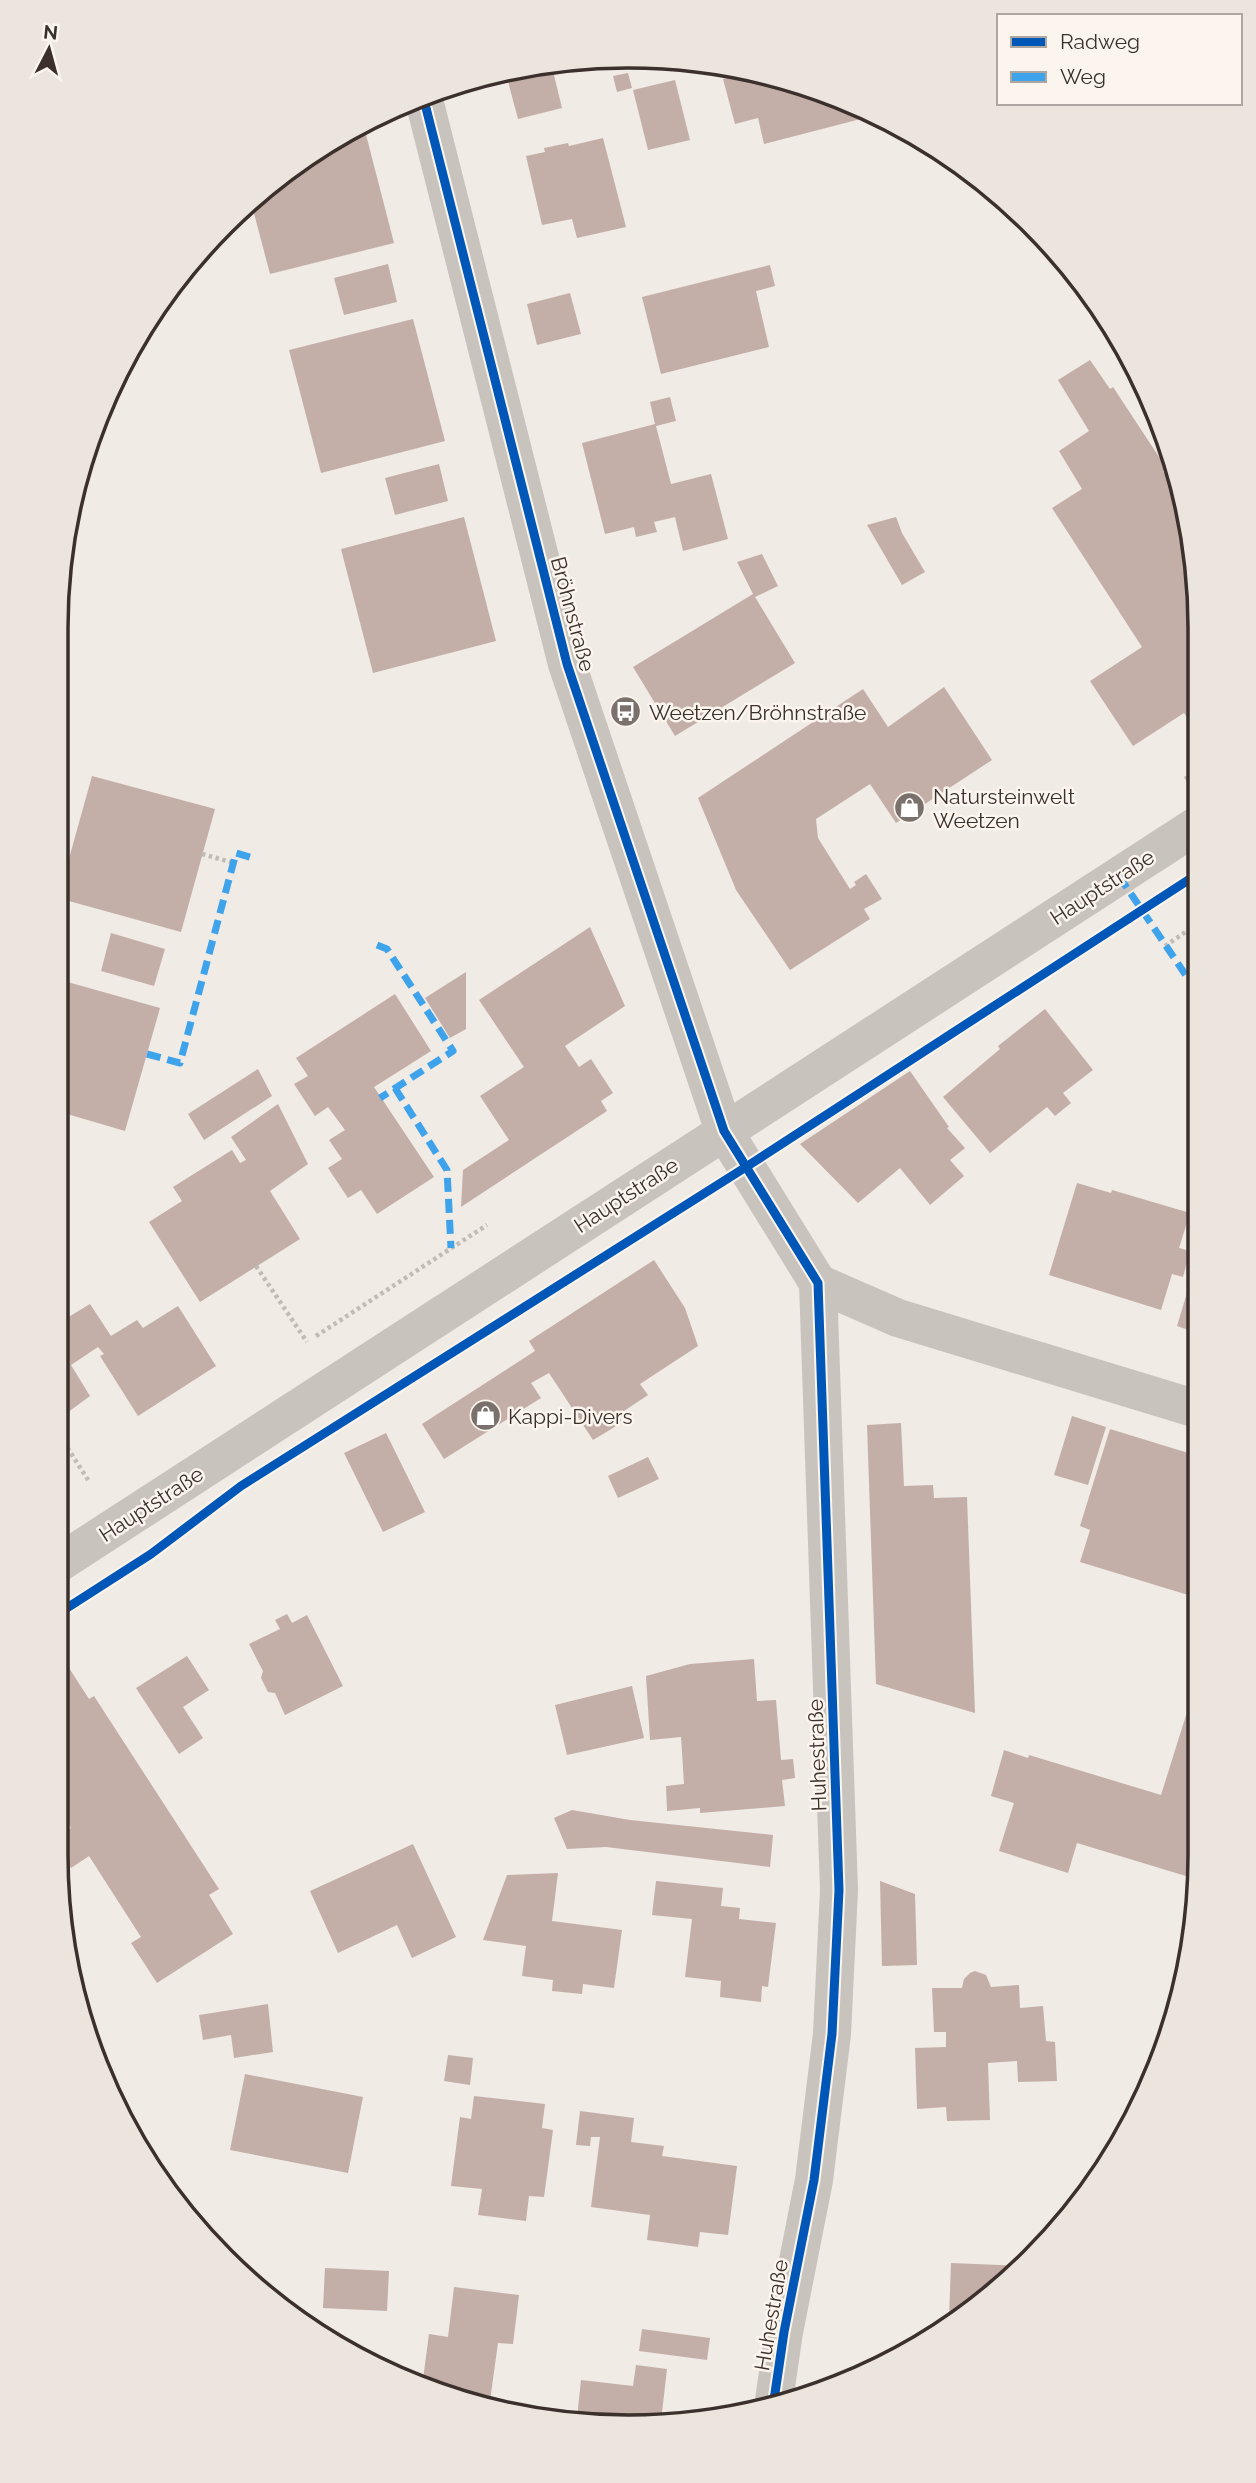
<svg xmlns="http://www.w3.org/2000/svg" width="1256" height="2483" font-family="Raleway,sans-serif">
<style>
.building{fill:#c3afa7}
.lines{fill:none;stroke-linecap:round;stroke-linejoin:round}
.path{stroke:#c2bbb6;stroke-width:4.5;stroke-dasharray:3.5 3.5;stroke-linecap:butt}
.minor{stroke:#c9c3be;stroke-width:38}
.quiet{stroke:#3fa3eb;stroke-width:7;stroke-dasharray:14 7;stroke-linecap:butt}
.cycleway-casing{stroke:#fbf5ee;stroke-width:13}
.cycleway{stroke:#0057b8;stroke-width:9}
.labels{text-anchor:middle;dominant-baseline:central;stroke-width:5;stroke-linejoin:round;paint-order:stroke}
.street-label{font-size:21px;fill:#3b302b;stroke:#fbf5ee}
.poi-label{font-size:21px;fill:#3b302b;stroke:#fbf5ee;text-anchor:start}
.rim{fill:none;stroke:#3b302b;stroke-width:3.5}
</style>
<rect width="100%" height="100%" fill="#f0ebe5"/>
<g class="building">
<path d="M551,63L562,108L518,119L506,74Z"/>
<path d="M745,70L776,75L880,114L764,144L758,118L735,124L723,79L746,73Z"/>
<path d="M628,73L632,88L617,92L613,76Z"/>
<path d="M675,80L690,140L648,150L633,90Z"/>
<path d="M363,123L394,243L270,274L250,198L342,133Z"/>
<path d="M603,138L626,227L577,238L572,219L542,225L526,156L545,152L544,148L568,143L569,146Z"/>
<path d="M388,264L397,302L344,315L334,278Z"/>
<path d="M770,265L775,286L756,291L769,347L661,374L642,297Z"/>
<path d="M570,293L581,334L537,345L527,304Z"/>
<path d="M413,319L445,441L321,473L289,350Z"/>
<path d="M1090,360L1110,389L1113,387L1167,469L1163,471L1180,498L1182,504L1179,505L1184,513L1195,554L1196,716L1189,720L1184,713L1133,746L1090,681L1142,647L1052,508L1082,489L1059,451L1089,431L1058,380Z"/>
<path d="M670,397L676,421L656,426L671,484L711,474L728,539L683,551L675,517L654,522L657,532L636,537L634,527L605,534L582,443L655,424L650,402Z"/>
<path d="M439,464L448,501L395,515L385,478Z"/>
<path d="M464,517L496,641L373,673L341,549Z"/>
<path d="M896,517L902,533L925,572L902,585L867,525Z"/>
<path d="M762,554L778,586L755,597L795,663L675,736L633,667L753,594L737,562Z"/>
<path d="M944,687L992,760L896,823L870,784L816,819L818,838L850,889L856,885L854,882L866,874L882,899L864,909L870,919L790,970L736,890L698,798L863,689L888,727Z"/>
<path d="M92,776L215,809L181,932L58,898Z"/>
<path d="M590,927L625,1006L565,1046L579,1067L591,1059L613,1093L601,1101L607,1111L461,1207L463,1170L509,1140L480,1096L524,1067L479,1000Z"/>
<path d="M111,933L165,949L154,986L101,971Z"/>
<path d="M466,972V1029L450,1038L425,998Z"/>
<path d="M57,979L160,1008L125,1131L57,1111Z"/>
<path d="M395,994L431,1051L374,1087L434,1177L377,1214L361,1190L348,1198L328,1168L342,1159L329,1140L345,1130L328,1107L315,1116L294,1084L308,1076L296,1058Z"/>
<path d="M1045,1009L1093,1070L1063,1093L1071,1103L1055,1116L1047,1107L990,1153L943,1097L1000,1049L998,1046Z"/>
<path d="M258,1069L272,1096L204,1140L188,1114Z"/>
<path d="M910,1071L949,1127L947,1128L965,1148L950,1160L964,1176L930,1205L900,1168L858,1203L800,1144Z"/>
<path d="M278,1104L308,1164L270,1191L300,1239L200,1302L149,1222L182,1201L173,1187L232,1150L240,1163L246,1160L231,1137Z"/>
<path d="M1077,1183L1111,1193L1112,1190L1190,1213L1179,1248L1190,1251L1183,1277L1172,1274L1161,1310L1049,1275Z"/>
<path d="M654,1260L685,1308L698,1346L640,1384L648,1395L618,1415L623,1422L593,1440L549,1373L531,1383L541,1398L444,1459L422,1424L535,1351L529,1341Z"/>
<path d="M1196,1263H1197V1333L1177,1326Z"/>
<path d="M90,1304L111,1336L137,1320L143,1328L178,1306L216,1366L138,1416L100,1356L104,1354L98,1347L71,1365L90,1396L56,1421V1348L60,1346L56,1341L57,1324Z"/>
<path d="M1072,1416L1106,1427L1088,1485L1054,1475Z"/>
<path d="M901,1423L904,1486L933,1485L934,1498L967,1497L975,1713L876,1684L867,1425Z"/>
<path d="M1110,1429L1198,1456V1598L1080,1562L1090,1530L1080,1526Z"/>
<path d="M386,1433L425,1512L383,1532L344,1453Z"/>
<path d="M648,1457L659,1479L618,1498L608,1476Z"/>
<path d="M287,1614L292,1623L307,1615L343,1686L285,1715L275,1693L268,1692L261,1678L263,1671L249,1644L280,1629L275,1620Z"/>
<path d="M60,1654L89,1699L94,1696L219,1889L209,1895L233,1934L157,1983L131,1943L141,1937L89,1856L71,1868L56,1844V1837L71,1828L56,1805V1656Z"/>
<path d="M187,1656L209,1690L183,1707L203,1738L179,1754L136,1688Z"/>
<path d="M754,1659L757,1701L776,1700L781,1760L793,1759L795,1778L782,1780L785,1806L700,1813V1808L667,1811L666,1786L684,1784L681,1737L650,1740L646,1676L690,1664Z"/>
<path d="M1198,1677L1199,1880L1077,1843L1068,1873L999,1851L1014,1803L991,1796L1004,1750L1028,1758L1029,1755L1161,1795Z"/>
<path d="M632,1686L644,1738L567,1755L555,1705Z"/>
<path d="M572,1810L630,1820L773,1835L770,1867L606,1847L567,1849L554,1818Z"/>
<path d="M413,1844L456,1937L412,1958L397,1925L338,1953L310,1891Z"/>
<path d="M558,1873L552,1921L622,1930L614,1988L583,1984L582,1994L552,1991L553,1980L522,1976L526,1946L483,1940L507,1875Z"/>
<path d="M656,1881L723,1888L721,1906L740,1908L739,1919L776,1923L768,1987L762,1986L761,2002L720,1997L721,1981L685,1977L692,1919L652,1915Z"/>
<path d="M880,1881L915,1894L917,1965L882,1966Z"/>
<path d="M975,1971L986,1975L991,1987L1019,1985L1020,2008L1043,2006L1046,2041L1055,2042L1057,2081L1018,2082L1017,2061L988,2063L990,2120L947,2121L946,2107L917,2109L915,2048L946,2047V2032H934L932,1988H962L964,1979L970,1973Z"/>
<path d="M268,2004L273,2052L234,2058L231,2035L203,2040L199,2015Z"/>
<path d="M448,2055L473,2058L470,2085L444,2081Z"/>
<path d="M245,2074L363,2097L348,2173L230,2150Z"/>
<path d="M474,2096L545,2104L542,2128L553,2130L544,2197L529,2196L526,2221L478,2215L482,2189L451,2186L460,2117L471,2119Z"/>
<path d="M580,2111L634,2118L631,2142L664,2146L662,2156L737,2166L728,2235L700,2232L698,2247L647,2240L650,2215L591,2207L600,2137H591L590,2146L576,2145Z"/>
<path d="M951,2263L1024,2266L949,2319Z"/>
<path d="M325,2268L389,2271L387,2311L323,2308Z"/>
<path d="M454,2287L519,2295L513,2344L498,2343L489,2408L422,2387L429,2334L448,2337Z"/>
<path d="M642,2329L710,2338L707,2360L639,2351Z"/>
<path d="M636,2365L667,2369L661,2421L577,2418L581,2380L633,2386Z"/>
</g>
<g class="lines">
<g class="path">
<path d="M1185,779L1196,772"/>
<path d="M202,854L234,863"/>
<path d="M1165,946L1196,925"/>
<path d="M256,1266L307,1342"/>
<path d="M316,1336L487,1225"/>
<path d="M56,1430L90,1483"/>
</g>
<g class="minor">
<path d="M423,96L567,664L724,1131L818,1283L839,1890L832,2034L814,2180L784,2332L774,2400"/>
<path d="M818,1283L898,1318L1197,1409"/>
<path d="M56,1565L1196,826"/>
</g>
<g class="quiet">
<path d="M1119,876L1189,980"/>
<path d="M377,945L387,949L453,1051L380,1098"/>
<path d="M147,1054L180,1063L236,853L256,859"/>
<path d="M395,1088L447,1170L451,1248"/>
</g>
<defs>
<g id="cycleway">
<path d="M423,96L567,664L724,1131L818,1283L839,1890L832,2034L814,2180L784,2332L774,2400"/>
<path d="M56,1615L151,1554L241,1486L746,1167L1196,875"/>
</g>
</defs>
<use href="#cycleway" class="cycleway-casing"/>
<use href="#cycleway" class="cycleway"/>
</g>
<defs>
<symbol id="bus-disc" viewBox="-11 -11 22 22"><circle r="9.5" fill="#7a716c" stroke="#fbf5ee"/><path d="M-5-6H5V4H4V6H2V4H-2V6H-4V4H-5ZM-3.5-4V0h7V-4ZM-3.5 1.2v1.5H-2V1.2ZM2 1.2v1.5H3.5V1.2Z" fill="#fff"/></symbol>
<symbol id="shop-disc" viewBox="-11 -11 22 22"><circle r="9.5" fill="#7a716c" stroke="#fbf5ee"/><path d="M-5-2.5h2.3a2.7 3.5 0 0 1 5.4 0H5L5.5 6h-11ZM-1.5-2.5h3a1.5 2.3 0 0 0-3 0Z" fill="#fff"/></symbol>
</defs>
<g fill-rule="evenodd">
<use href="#bus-disc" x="608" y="694" width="35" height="35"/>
<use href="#shop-disc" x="892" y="790" width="35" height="35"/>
<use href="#shop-disc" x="468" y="1398" width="35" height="35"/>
</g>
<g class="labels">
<g class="street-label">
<text transform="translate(573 614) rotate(75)">Bröhnstraße</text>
<text transform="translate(1102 887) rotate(-33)">Hauptstraße</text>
<text transform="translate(626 1195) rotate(-33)">Hauptstraße</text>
<text transform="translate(151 1504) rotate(-33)">Hauptstraße</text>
<text transform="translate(817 1755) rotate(-92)">Huhestraße</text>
<text transform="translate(771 2315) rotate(-80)">Huhestraße</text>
</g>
<g class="poi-label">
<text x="649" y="712">Weetzen/Bröhnstraße</text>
<text x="933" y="796">Natursteinwelt<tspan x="933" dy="24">Weetzen</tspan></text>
<text x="508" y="1416">Kappi-Divers</text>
</g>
</g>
<path d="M0 0H1256V2483H0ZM628 68H628A560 560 0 0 1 1188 628V1855A560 560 0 0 1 628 2415H628A560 560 0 0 1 68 1855V628A560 560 0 0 1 628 68Z" fill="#ece5de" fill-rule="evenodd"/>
<path class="rim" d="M628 68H628A560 560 0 0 1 1188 628V1855A560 560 0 0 1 628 2415H628A560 560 0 0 1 68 1855V628A560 560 0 0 1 628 68Z"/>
<rect x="997" y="14" width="245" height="91" fill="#fbf5ee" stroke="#aea6a0" stroke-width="2"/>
<rect x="1011" y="37" width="35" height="10" fill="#0057b8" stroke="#aea6a0" stroke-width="2"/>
<text x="1060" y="49" font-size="21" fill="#3b302b">Radweg</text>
<rect x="1011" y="72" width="35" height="10" fill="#3fa3eb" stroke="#aea6a0" stroke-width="2"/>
<text x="1060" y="84" font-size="21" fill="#3b302b">Weg</text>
<g transform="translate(49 49) rotate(6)" stroke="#fbf5ee" stroke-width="5" paint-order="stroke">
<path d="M0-5L12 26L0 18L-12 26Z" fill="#3b302b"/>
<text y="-10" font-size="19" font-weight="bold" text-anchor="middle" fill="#3b302b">N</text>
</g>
</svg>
